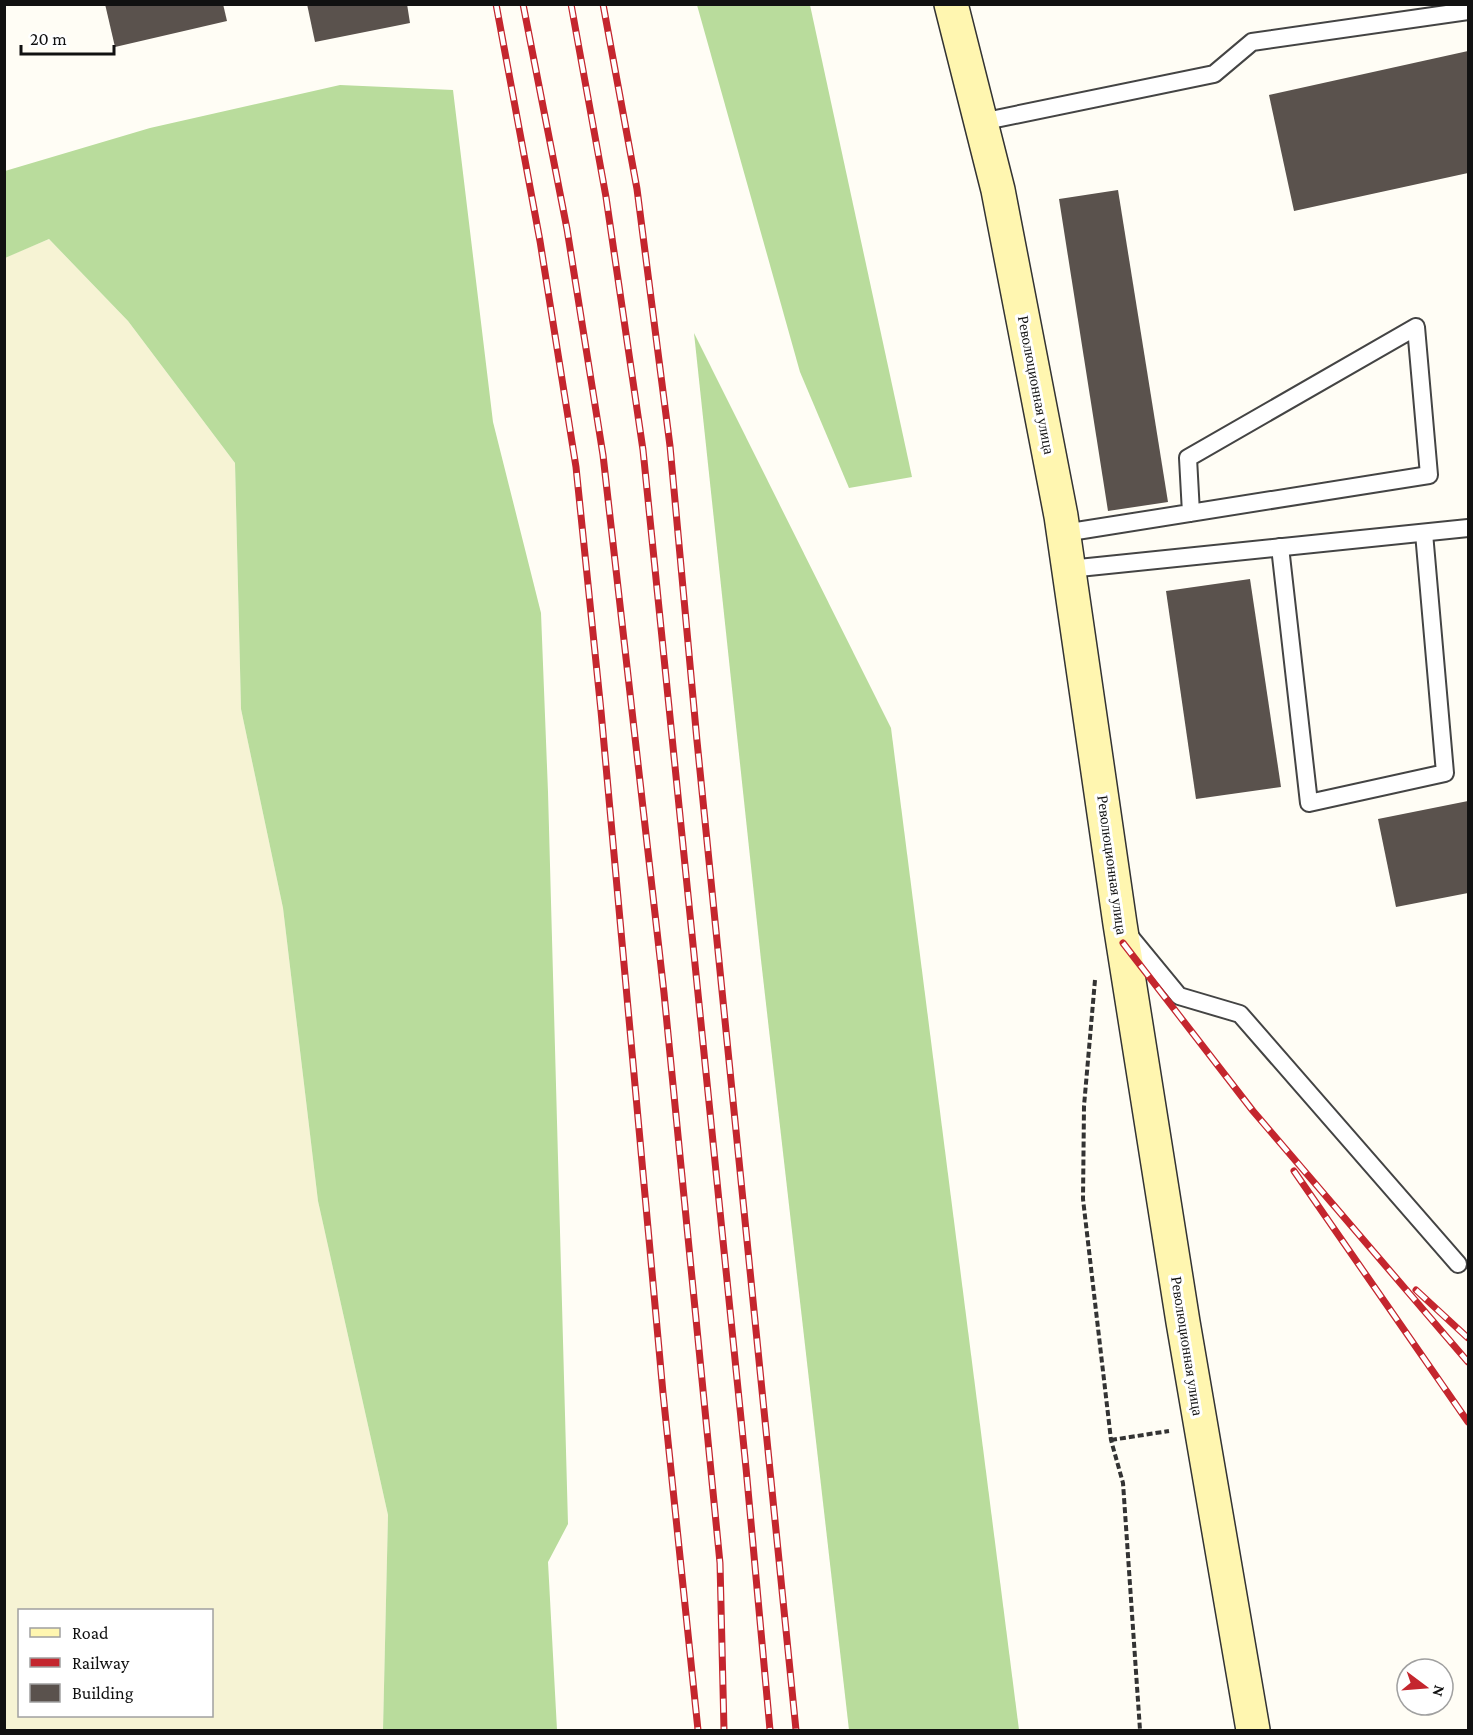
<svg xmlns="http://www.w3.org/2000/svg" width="1473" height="1735" font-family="'Crimson Pro',serif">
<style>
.farmland{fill:#f6f3d4;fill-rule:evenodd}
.forest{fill:#b9dc9c}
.building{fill:#5a524d}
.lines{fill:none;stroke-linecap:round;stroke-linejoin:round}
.lane-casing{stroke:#444;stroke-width:20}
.secondary-casing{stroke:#333;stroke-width:36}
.path{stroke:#333;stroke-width:4;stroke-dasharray:6 3;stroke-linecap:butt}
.lane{stroke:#fff;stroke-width:16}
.secondary{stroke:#fff6b0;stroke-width:33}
.rail-casing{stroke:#c4262e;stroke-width:7}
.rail{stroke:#fff;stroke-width:4.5;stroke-dasharray:14;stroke-linecap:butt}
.labels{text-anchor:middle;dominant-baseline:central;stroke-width:6;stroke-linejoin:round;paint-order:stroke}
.street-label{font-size:15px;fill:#111;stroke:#fff}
</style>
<rect width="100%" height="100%" fill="#fffdf5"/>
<path class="farmland" d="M49,239L128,321L235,463L241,709L283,908L318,1201L388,1515L383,1730H5L4,258ZM20,1610H212V1716H20Z"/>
<g class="forest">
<path d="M697,5H810L912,477L849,488L800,372Z"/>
<path d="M340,85L453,90L493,422L541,613L548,792L568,1524L548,1562L557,1730H383L388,1515L318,1201L283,908L241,709L235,463L128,321L49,239L5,258V171L150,128Z"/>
<path d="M694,333L891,728L1019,1730H849L761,960Z"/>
</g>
<g class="building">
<path d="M105,4H223L227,21L115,47Z"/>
<path d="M307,4H407L410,23L315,42Z"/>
<path d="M1468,51V173L1294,211L1269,95Z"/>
<path d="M1118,190L1168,502L1108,511L1059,199Z"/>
<path d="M1250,579L1281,787L1196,799L1166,591Z"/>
<path d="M1468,801V893L1396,907L1378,819Z"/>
</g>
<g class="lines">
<defs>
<g id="lane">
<path d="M981,122L1214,74L1252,42L1468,11"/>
<path d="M1064,533L1429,475L1416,327L1188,458L1191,513"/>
<path d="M1280,547L1309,803L1445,773L1424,533"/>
<path d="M1069,569L1468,528"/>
<path d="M1128,934L1179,996L1240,1014L1458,1264"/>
</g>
<path id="secondary" d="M951,4L998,190L1061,516L1120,924L1183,1322L1253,1730"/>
</defs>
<use href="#lane" class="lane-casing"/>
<use href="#secondary" class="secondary-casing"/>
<g class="path">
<path d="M1095,980L1084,1106L1083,1199L1111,1440L1123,1483L1140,1730"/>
<path d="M1111,1440L1169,1431"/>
</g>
<use href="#lane" class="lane"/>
<use href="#secondary" class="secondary"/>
<defs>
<g id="rail">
<path d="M496,4L540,241L576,467L601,711L663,1393L698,1730"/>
<path d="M523,4L567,229L603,455L664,993L720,1563L724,1730"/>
<path d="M571,4L606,197L643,450L746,1468L770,1730"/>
<path d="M603,4L637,189L670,446L697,741L796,1730"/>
<path d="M1123,943L1253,1111L1468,1362"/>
<path d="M1294,1171L1468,1422"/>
<path d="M1416,1290L1468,1338"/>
</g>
</defs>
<use href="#rail" class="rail-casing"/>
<use href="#rail" class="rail"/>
</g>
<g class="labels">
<g class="street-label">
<text transform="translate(1036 385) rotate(79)">Революционная улица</text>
<text transform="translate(1112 865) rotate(82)">Революционная улица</text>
<text transform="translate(1187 1346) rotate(81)">Революционная улица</text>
</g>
</g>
<rect width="1473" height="1735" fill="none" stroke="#111111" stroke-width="12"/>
<rect x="18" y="1609" width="195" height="108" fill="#ffffff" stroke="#a0a0a0" stroke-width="1.5"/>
<rect x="30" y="1628" width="30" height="9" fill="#fff6b0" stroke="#a0a0a0" stroke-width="1.5"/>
<text x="72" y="1639" font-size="18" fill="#111111">Road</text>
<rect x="30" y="1658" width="30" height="9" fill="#c4262e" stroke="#a0a0a0" stroke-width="1.5"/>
<text x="72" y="1669" font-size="18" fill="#111111">Railway</text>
<rect x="30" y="1684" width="30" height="18" fill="#5a524d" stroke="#a0a0a0" stroke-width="1.5"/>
<text x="72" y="1699" font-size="18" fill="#111111">Building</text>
<g transform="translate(1425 1687) rotate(106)"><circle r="28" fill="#ffffff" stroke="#a0a0a0" stroke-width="1.5"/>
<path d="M0-4.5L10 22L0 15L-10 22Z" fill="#c4262e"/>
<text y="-9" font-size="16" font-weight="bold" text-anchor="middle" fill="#111111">N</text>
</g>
<path d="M21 45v9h93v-9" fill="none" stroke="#111111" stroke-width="3"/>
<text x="30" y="45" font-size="18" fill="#111111" stroke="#ffffff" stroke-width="4.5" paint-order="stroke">20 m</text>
</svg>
